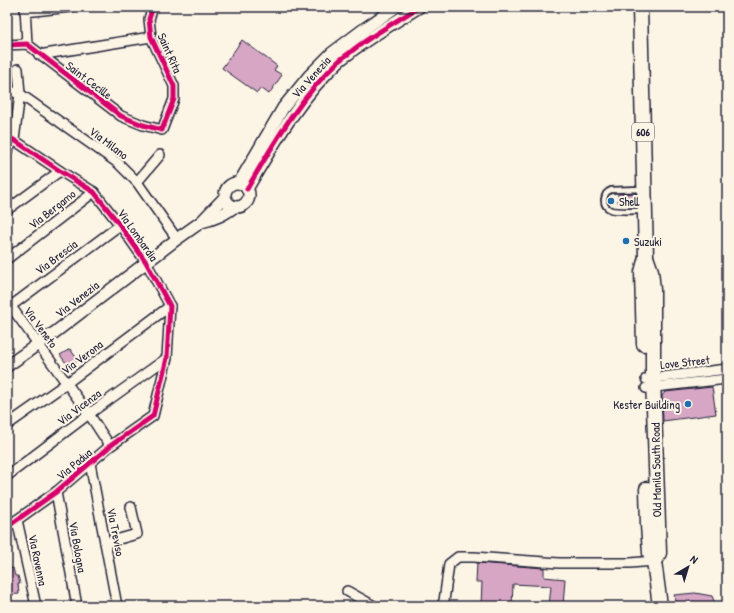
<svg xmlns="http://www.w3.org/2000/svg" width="734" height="613" font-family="'Patrick Hand',sans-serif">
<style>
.building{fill:#d7a6c5;stroke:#22223b}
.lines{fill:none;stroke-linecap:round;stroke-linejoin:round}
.service-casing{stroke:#22223b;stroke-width:8}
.minor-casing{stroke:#22223b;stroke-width:12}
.tertiary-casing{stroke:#22223b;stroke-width:14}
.primary-casing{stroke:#22223b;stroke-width:17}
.service{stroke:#fcf5e5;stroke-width:4.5}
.minor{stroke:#fcf5e5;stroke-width:9}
.tertiary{stroke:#fcf5e5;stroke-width:11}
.primary{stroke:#fcf5e5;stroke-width:14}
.cycleway-casing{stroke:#fcf5e5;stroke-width:8}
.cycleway{stroke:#d6006c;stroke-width:5}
.poi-dot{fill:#1f6fb2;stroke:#fcf5e5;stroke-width:1.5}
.labels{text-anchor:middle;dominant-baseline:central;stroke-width:4;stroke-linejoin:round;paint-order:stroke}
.shield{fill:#fcf5e5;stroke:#63616e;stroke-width:1}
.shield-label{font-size:11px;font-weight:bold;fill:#22223b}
.street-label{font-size:12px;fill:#22223b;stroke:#fcf5e5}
.poi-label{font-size:12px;fill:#22223b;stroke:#fcf5e5;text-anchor:start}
</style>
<rect width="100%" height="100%" fill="#fcf5e5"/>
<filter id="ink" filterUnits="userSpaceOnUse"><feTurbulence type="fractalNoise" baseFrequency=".025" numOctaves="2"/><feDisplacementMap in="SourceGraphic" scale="8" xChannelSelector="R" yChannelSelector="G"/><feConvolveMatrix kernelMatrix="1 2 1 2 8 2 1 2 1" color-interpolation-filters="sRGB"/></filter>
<g filter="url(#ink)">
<g class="building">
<path d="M242,40L277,66L274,70L282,75L269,94L261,88L257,93L222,68Z"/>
<path d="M636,193V203H618V194Z"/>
<path d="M70,349L78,360L69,367L60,355Z"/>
<path d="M712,387L716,414L663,421L662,396L665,392Z"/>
<path d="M477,563L544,568V577L565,579L563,606H549L551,586L513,584L512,606H481L482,582H476Z"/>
<path d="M13,568L15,576H18L20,584H18L19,594L7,595V569Z"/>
<path d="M695,593L712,596L716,606H676L674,595Z"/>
</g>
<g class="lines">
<defs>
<path id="service" d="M642,189L611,190C606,192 605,194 604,200C604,204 606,208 611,210C617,212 636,211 644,211"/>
<g id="minor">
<path d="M25,7L27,44"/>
<path d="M25,12L71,7"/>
<path d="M7,45L27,44L121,116L143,125L162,130L174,99V86L151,37L149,19L153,7"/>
<path d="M39,55L151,37"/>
<path d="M7,90L20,94L118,163L137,182L177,239"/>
<path d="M7,137L14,140L60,171L94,192L120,225L146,262L170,306L167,358L153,416L110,446L56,492L7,527"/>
<path d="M7,151L14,140L20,94L18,69"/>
<path d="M137,182L160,155"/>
<path d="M7,210L60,171"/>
<path d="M7,259L94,192"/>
<path d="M7,301L89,414L110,446"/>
<path d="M7,309L120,225"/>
<path d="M646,379L727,369"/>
<path d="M646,388L727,379"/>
<path d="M7,425L67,383L170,306"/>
<path d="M90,463L117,606"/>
<path d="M7,476L89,414L167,358"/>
<path d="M56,492L77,606"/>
<path d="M17,520L36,606"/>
<path d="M105,543L137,534L131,507"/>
<path d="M347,591L374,606"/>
<path d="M441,606L444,601L449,564L458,557H474L559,563H630L654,561"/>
</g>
<g id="tertiary">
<path d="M239,183L283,108L309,76L332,53L364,29L396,7"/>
<circle cx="237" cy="195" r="12"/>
<path d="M247,189C274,143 300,97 339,61C343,57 349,54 353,50C374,34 397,21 419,7"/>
<path d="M201,222C215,219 223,215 234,207"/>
<path d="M7,366L54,333L177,239L201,222L225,197"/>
</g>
<g id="primary">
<path d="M640,7L646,257L651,271L653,290V378L659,553L654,561"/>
<path d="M644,344L642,272L646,257"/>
<path d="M647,489L648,525L650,553L654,561L660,606"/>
</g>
</defs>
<use href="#service" class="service-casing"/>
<use href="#minor" class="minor-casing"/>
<use href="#tertiary" class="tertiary-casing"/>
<use href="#primary" class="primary-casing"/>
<use href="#service" class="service"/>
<use href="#minor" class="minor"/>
<use href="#tertiary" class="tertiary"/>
<use href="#primary" class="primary"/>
<defs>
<g id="cycleway">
<path d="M7,45L27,44L121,116L143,125L162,130L174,99V86L151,37L149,19L153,7"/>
<path d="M7,137L14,140L60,171L94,192L120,225L146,262L170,306L167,358L153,416L110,446L56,492L7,527"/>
<path d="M247,189C274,143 300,97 339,61C343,57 349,54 353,50C374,34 397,21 419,7"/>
</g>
</defs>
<use href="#cycleway" class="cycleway-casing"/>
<use href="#cycleway" class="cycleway"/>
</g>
</g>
<g class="poi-dot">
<circle cx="611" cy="201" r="4"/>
<circle cx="626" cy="241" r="4"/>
<circle cx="688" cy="404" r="4"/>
</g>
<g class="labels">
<rect class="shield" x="632" y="123" width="22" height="18" rx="3"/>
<g class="shield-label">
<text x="643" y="132">606</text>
</g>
<g class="street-label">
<text transform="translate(170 53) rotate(66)">Saint Rita</text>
<text transform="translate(311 77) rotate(-48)">Via Venezia</text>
<text transform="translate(89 80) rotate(37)">Saint Cecille</text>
<text transform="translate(109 143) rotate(37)">Via Milano</text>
<text transform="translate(52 209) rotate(-38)">Via Bergamo</text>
<text transform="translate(138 235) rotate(55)">Via Lombardia</text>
<text transform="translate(56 257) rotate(-37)">Via Brescia</text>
<text transform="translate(77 299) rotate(-38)">Via Venezia</text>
<text transform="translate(41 327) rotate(54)">Via Veneto</text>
<text transform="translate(82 357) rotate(-37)">Via Verona</text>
<text transform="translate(685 362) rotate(-6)">Love Street</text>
<text transform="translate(79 407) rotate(-37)">Via Vicenza</text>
<text transform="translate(74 464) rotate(-40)">Via Padua</text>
<text transform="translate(656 470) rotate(-91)">Old Manila South Road</text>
<text transform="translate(116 532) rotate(79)">Via Treviso</text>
<text transform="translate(78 547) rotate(80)">Via Bologna</text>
<text transform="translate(38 560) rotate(78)">Via Ravenna</text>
</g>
<g class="poi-label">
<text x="619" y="201">Shell</text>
<text x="634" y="241">Suzuki</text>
<text x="680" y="404" text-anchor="end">Kester Building</text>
</g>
</g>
<rect width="734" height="613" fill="none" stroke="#fcf5e5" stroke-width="24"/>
<rect x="12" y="12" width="710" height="589" fill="none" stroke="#22223b" stroke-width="1.5" filter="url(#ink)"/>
<g transform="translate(688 567) rotate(38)" stroke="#fcf5e5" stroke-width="3" paint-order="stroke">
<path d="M0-3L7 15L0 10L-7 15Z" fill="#22223b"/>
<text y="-6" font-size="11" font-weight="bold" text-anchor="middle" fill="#22223b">N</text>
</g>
</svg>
